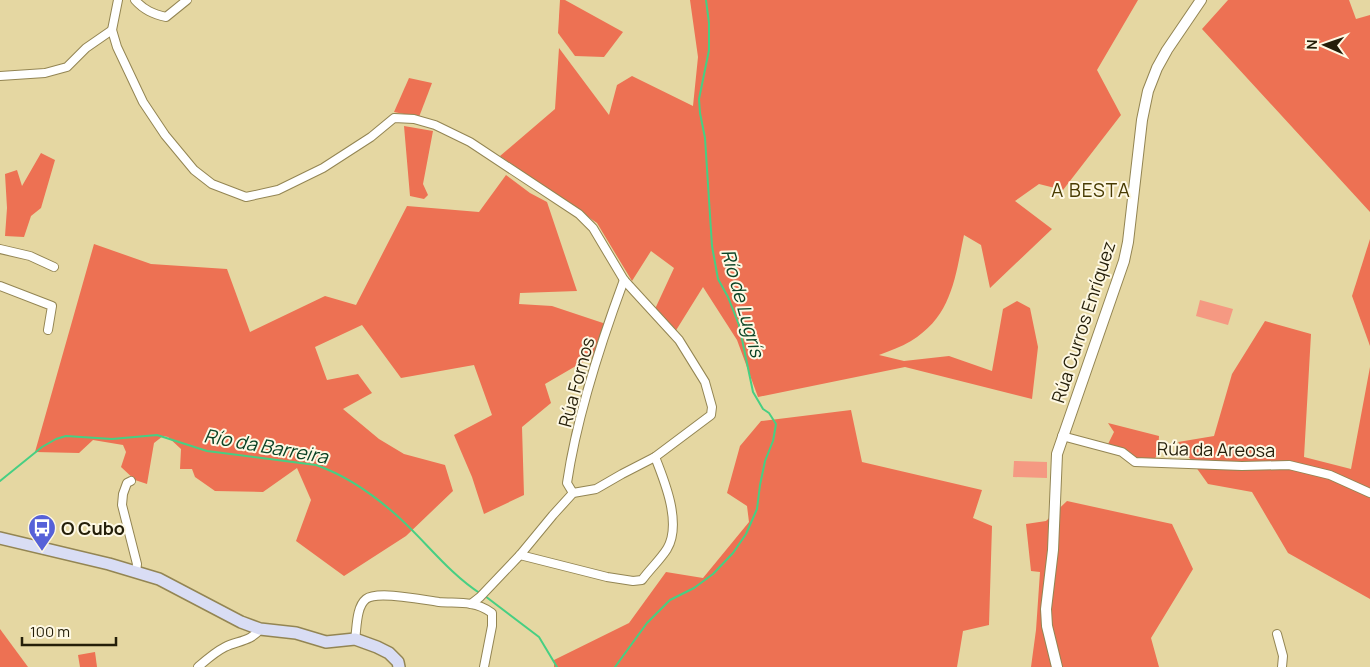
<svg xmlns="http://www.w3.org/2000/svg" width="1370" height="667" font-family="Manrope,sans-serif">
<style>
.green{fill:#f59982}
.forest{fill:#ed7153}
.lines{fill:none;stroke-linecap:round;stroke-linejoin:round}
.stream{stroke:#47cf83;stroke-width:2}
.minor-casing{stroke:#938553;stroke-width:10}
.tertiary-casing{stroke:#938553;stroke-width:12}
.secondary-casing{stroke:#938553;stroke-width:14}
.minor{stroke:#fff;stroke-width:8}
.tertiary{stroke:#fff;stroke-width:10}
.secondary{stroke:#d9ddf4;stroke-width:11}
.labels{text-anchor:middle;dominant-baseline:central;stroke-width:4;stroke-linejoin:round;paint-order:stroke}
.street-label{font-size:18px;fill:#241e09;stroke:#fef8e3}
.poi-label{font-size:18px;font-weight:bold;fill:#241e09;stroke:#fef8e3;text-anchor:start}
.neighbourhood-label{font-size:19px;letter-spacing:1px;fill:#483b02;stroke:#fef8e3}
.water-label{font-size:19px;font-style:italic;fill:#0b4325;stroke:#fef8e3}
</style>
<rect width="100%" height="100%" fill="#e5d7a2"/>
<g class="green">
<path d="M1200,300L1233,309L1228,325L1196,316Z"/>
<path d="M1014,461L1047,462V478L1013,477Z"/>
</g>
<g class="forest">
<path d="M560,0H565L623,32L604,57L575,56L558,33Z"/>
<path d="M690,0H1138L1097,70L1121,115L1063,190L1039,184L1015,201L1052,229L990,288L981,245L964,235C955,278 952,316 911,341C901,347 889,351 879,355L904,361L949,356L992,371L1003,309L1017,301L1030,308L1038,347L1032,399L905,367L758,397L737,340L703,287L675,332L655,309L674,268L651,251L632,281L597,223L500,156L555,109L559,48L609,115L617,85L632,76L693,106L698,57Z"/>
<path d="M1228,0H1349L1356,19L1370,15V212L1202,29Z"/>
<path d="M409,78L432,83L419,117L394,112Z"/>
<path d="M404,126L433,131L423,184L428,195L424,199L410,196Z"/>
<path d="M41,153L55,160L41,208L31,216L24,237L5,236L7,208L5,174L17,170L22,186Z"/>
<path d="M506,175L530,193L547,202L577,291L520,293L519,304L552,306L606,324L593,356L545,384L551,403L522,427L524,495L484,514L472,477L454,435L492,415L474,365L401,378L362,325L315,347L327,380L358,374L372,393L343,409L379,439L404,454L445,465L453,491L406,536L344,576L296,541L311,500L297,468L263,492L215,491L195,477L192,469H180L181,449L168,437L163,436L154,443L147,484L135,480L121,467L126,452L123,445L93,440L79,453L35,452L94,244L151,264L227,269L250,332L325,296L356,305L407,206L479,212Z"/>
<path d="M1370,239V346L1352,296Z"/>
<path d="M1265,321L1311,334L1304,457L1351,469L1370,367V599L1288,553L1252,492L1208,484L1178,442L1214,436L1232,374Z"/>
<path d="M851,410L862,462L982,490L973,518L992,526L989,625L963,631L957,667H554V660L629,623L666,572L703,578L749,522L747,506L727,493L740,446L761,421Z"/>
<path d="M1108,423L1159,436L1158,452L1154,461L1136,459L1124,450L1108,444L1114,432Z"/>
<path d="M1067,501L1172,524L1193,569L1151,638L1159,667H1031L1036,630L1040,572L1031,571L1026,524L1046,521Z"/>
<path d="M0,629L28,667H0Z"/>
<path d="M95,652L97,667H80L78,655Z"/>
</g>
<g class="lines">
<g class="stream">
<path d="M0,481L42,447L56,439L66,436L112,439L157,435L207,451L316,465C345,475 371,493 394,513C424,539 447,572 481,594"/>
<path d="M485,596L539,637L557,667"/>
<path d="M615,667L647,623L670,600L694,588L713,574L733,553L746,534L757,509L760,485L765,461L773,441L776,424L769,413L763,409L753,392L739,325L728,297L718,279L712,246L705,138L700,113L699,99L709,50V23L706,0"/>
</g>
<defs>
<g id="minor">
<path d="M135,0C144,10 153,14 166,17L187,0"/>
<path d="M112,30L117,47L143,102L165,135L194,170L212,184L246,197L278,190L323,168L371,137L394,118L414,119L435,125L470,142L579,214L593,228L624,280L679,340L705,382L712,407L711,415L655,457L622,474L596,489L573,493L553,515L520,555L480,597L471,604"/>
<path d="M0,76L45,73L67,67L86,48L112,30L118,0"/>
<path d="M0,249L30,256L54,267"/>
<path d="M0,286L52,306L48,330"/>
<path d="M1062,436L1122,452L1135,462L1242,466L1289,465L1330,475L1370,493"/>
<path d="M131,481L127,483L123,494L122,505L137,564L136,572"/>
<path d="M573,493L567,483C577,415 600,345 624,280"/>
<path d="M520,555L607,577L633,581L642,580C650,569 660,560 667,549C682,524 665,482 655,457"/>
<path d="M1277,634L1283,656L1282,667"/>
<path d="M355,639C357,628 356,607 366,599C377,590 424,600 439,602C450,603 460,602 471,604C479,605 485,608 492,613V626L484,667"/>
<path d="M198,667C206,660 215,652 225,647C237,641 252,641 260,629"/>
</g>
<path id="tertiary" d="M1057,667L1047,626L1046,609L1053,550L1057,454L1124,261L1128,242L1142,120L1148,91L1157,68L1167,50L1201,0"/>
<path id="secondary" d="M0,538L109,564L159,579L241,622L260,629L296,633L326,642L355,639L377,647L389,653L398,662L399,667"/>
</defs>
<use href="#minor" class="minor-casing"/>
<use href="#tertiary" class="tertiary-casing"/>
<use href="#secondary" class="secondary-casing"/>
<use href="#minor" class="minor"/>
<use href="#tertiary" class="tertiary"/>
<use href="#secondary" class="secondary"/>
</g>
<defs>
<symbol id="bus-pin" viewBox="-11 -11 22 30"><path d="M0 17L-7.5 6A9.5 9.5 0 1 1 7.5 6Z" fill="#5661d8" stroke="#fef8e3"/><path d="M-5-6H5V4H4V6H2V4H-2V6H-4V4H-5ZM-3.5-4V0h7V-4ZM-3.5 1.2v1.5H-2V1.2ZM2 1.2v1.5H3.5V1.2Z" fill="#fff"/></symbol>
</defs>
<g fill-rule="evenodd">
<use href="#bus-pin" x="26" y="512" width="32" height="43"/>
</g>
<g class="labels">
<g class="street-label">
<text transform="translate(1083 322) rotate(-72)">Rúa Curros Enríquez</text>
<text transform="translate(576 382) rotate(-75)">Rúa Fornos</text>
<text transform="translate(1216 449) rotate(1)">Rúa da Areosa</text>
</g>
<g class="poi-label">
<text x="61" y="528">O Cubo</text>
</g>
<g class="neighbourhood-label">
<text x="1091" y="190">A BESTA</text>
</g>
<g class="water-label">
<text transform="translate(743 303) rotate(74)">Río de Lugrís</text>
<text transform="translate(266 446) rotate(10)">Río da Barreira</text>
</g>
</g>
<g transform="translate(1325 45) rotate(272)" stroke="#fef8e3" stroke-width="4" paint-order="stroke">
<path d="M0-4L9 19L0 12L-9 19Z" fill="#241e09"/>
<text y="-8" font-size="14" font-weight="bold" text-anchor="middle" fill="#241e09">N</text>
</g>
<path d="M22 637v8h94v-8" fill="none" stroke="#241e09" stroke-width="2.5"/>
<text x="30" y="637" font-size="15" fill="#241e09" stroke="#fef8e3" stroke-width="4" paint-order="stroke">100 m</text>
</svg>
